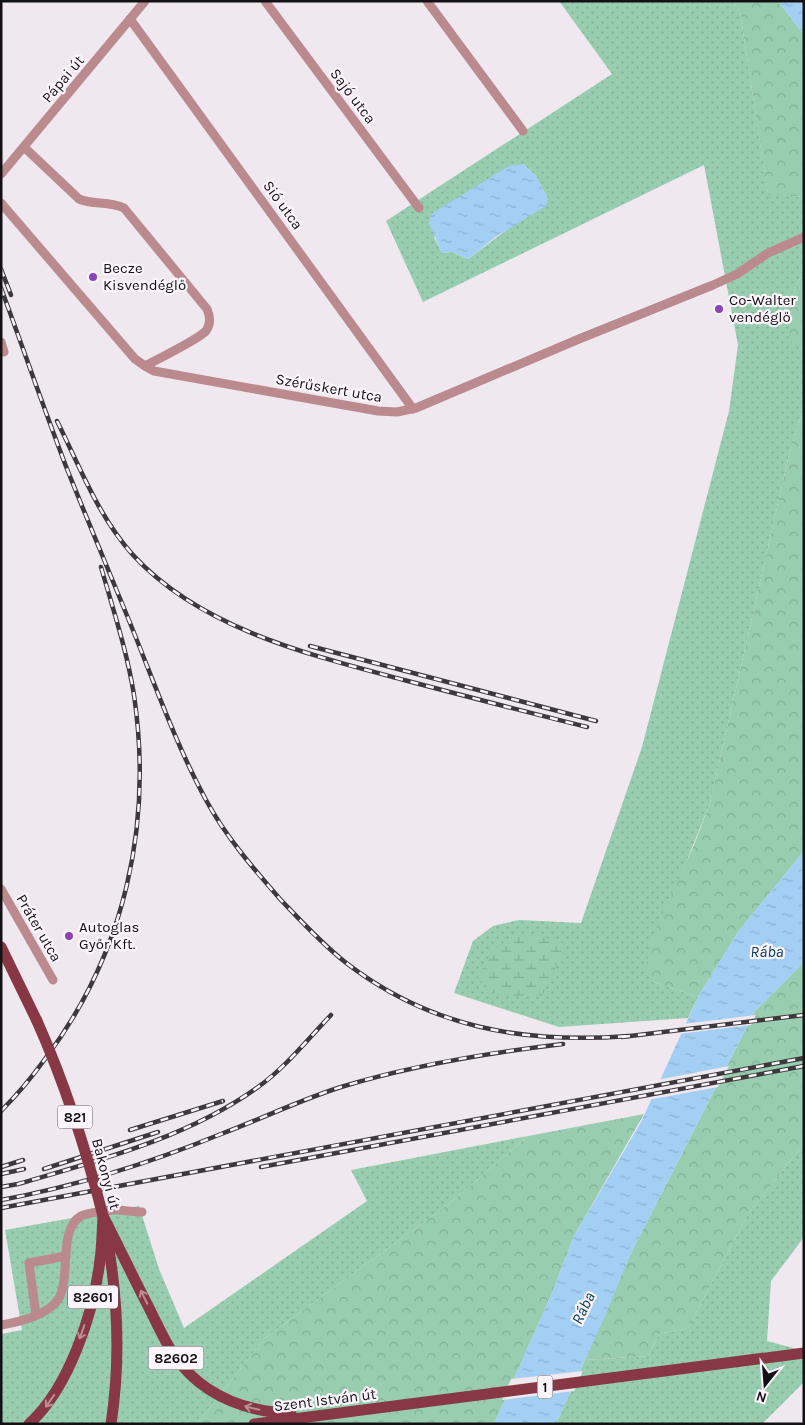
<svg xmlns="http://www.w3.org/2000/svg" width="805" height="1425" font-family="Karla,sans-serif">
<style>
.grass{fill:url(#grass-dots);fill-rule:evenodd}
.forest{fill:url(#forest-crowns)}
.wetland{fill:url(#wetland-marsh)}
.water{fill:url(#water-ripples)}
.pier{fill:#efe8ef}
.lines{fill:none;stroke-linecap:round;stroke-linejoin:round}
.minor{stroke:#ba8a8f;stroke-width:9}
.major{stroke:#883845;stroke-width:11}
.rail-casing{stroke:#3c383c;stroke-width:4.5}
.rail{stroke:#fcf5fc;stroke-width:2.5;stroke-dasharray:8;stroke-linecap:butt}
.major-bridge{stroke:#883845;stroke-width:11}
.oneway{stroke:#bc8d97}
.poi-dot{fill:#8844b8;stroke:#fcf5fc;stroke-width:2}
.labels{text-anchor:middle;dominant-baseline:central;stroke-width:4.5;stroke-linejoin:round;paint-order:stroke}
.shield{fill:#fcf5fc;stroke:#5a555a;stroke-width:1}
.shield-label{font-size:14px;font-weight:bold;fill:#141114}
.street-label{font-size:15px;fill:#141114;stroke:#fcf5fc}
.poi-label{font-size:15px;fill:#141114;stroke:#fcf5fc;text-anchor:start}
.water-label{font-size:16px;font-style:italic;fill:#093e61;stroke:#fcf5fc}
</style>
<defs>
<pattern id="grass-dots" width="8" height="8" patternUnits="userSpaceOnUse" patternTransform="scale(1.25)"><rect width="8" height="8" fill="#98cdb0"/><path d="M2 2h.1M6 6h.1" fill="none" stroke="#82af96" stroke-width="1.8" stroke-linecap="round"/></pattern>
<pattern id="forest-crowns" width="20" height="18" patternUnits="userSpaceOnUse" patternTransform="scale(1.25)"><rect width="20" height="18" fill="#98cdb0"/><path d="M2 6a3 3 0 1 1 6 0M12 15a3 3 0 1 1 6 0" fill="none" stroke="#82af96"/></pattern>
<pattern id="wetland-marsh" width="20" height="14" patternUnits="userSpaceOnUse" patternTransform="scale(1.25)"><rect width="20" height="14" fill="#98cdb0"/><path d="M1 5h8M5 5V1M11 12h8M15 12V8" fill="none" stroke="#82af96"/></pattern>
<pattern id="water-ripples" width="26" height="14" patternUnits="userSpaceOnUse" patternTransform="scale(1.25)"><rect width="26" height="14" fill="#a3cff4"/><path d="M2 4q2-2 4 0t4 0M15 11q2-2 4 0t4 0" fill="none" stroke="#8bb1d0"/></pattern>
</defs>
<rect width="100%" height="100%" fill="#efe8ef"/>
<g class="grass">
<path d="M559,1H733L740,12L768,194L804,197V271L784,310L802,346L804,365V406L788,459L710,803L677,885L651,981L698,997L688,1018L559,1027L454,993L473,941L493,926L519,920L581,923L642,747L729,411L738,345L704,165L423,302L386,221L612,74ZM523,164L536,176L548,199L468,259L452,252L442,253L434,237Z"/>
<path d="M528,1136L450,1203L265,1338L197,1424H1V1397L3,1394L1,1392V1334L22,1330L5,1230L139,1206L159,1269L184,1328L367,1201L351,1170Z"/>
<path d="M804,1143V1237L771,1281L767,1341L804,1351V1382L762,1424H556L585,1360L648,1356L659,1334L688,1328L747,1216Z"/>
</g>
<g class="forest">
<path d="M733,1H778L804,35V197L768,195L740,12Z"/>
<path d="M804,271V365L802,346L793,347L784,310Z"/>
<path d="M804,406V851L738,932L698,997L651,981L646,971L649,948L656,928L694,845L710,803L788,459Z"/>
<path d="M804,962V1143L747,1216L688,1328L659,1334L648,1356L585,1360L630,1255L755,1011Z"/>
<path d="M644,1114L574,1236L552,1293L494,1424H197L265,1338L450,1203L528,1136Z"/>
</g>
<path class="wetland" d="M534,935L563,943L564,950L542,996H511L490,992L477,979L493,950L514,936Z"/>
<g class="water">
<path d="M778,1H804V35Z"/>
<path d="M523,164L536,176L548,199L546,206L497,236L468,259L452,252L442,253L429,223L431,214L509,166Z"/>
<path d="M804,851V962L755,1011L630,1255L606,1314L556,1424H494L552,1293L574,1236L641,1122L698,997L738,932Z"/>
</g>
<g class="pier">
<path d="M756,1015L751,1025L678,1034L683,1024Z"/>
<path d="M729,1066L718,1087L648,1100L657,1080Z"/>
<path d="M583,1371L574,1391L502,1400L511,1379Z"/>
</g>
<g class="lines">
<g class="minor">
<path d="M265,1L419,208"/>
<path d="M427,1L523,131"/>
<path d="M130,19L413,409"/>
<path d="M24,147L79,199C93,205 109,201 124,208L207,309C210,316 211,324 206,331C196,341 159,358 145,366"/>
<path d="M1,174L145,1"/>
<path d="M1,203L135,359L145,366L154,371L378,411L397,412L416,408L579,339L713,285L737,274L768,253L804,237"/>
<path d="M1,342L4,352"/>
<path d="M1,889L53,980"/>
<path d="M36,1315L29,1263L66,1256"/>
<path d="M1,1325C19,1322 49,1315 59,1298C71,1276 58,1229 81,1216C87,1213 112,1209 119,1210C127,1211 134,1212 142,1212"/>
</g>
<g class="major">
<path d="M1,947L37,1021"/>
<path d="M103,1216C118,1245 132,1275 147,1304C156,1321 163,1339 174,1355C201,1395 244,1411 291,1414"/>
<path d="M106,1232C118,1296 121,1359 111,1424"/>
<path d="M29,1424C69,1388 94,1312 100,1260C102,1246 102,1232 103,1218"/>
<path d="M254,1424L804,1353"/>
</g>
<defs>
<g id="rail">
<path d="M1,269L11,295"/>
<path d="M1,288C23,348 44,409 67,469C87,519 108,569 128,618C153,679 175,743 206,800C226,837 253,868 280,899C301,921 321,943 345,962C430,1028 524,1044 629,1036"/>
<path d="M57,421C80,467 98,516 133,555C201,629 310,655 404,680C465,696 526,712 587,727"/>
<path d="M310,646L596,721"/>
<path d="M622,1037L804,1015"/>
<path d="M1,1111C17,1095 32,1077 45,1059C125,953 153,825 134,695C127,651 113,609 101,567"/>
<path d="M130,1130L223,1101"/>
<path d="M1,1167L23,1160"/>
<path d="M261,1167L804,1066"/>
<path d="M44,1169L158,1132"/>
<path d="M1,1174L24,1169"/>
<path d="M1,1187L18,1184C100,1160 187,1138 258,1087C285,1068 308,1039 331,1015"/>
<path d="M1,1200C77,1186 150,1163 221,1134C261,1119 300,1100 341,1087C413,1065 487,1053 563,1044"/>
<path d="M1,1208L804,1058"/>
</g>
</defs>
<use href="#rail" class="rail-casing"/>
<use href="#rail" class="rail"/>
<path class="major-bridge" d="M37,1021C65,1084 86,1149 103,1216"/>
</g>
<defs><path id="oneway-shaft" d="M-6 0H5M1.5-3L5.5 0L1.5 3" fill="none" stroke-width="1.6" stroke-linecap="round" stroke-linejoin="round" transform="scale(1.25)"/></defs>
<g class="oneway">
<use href="#oneway-shaft" transform="translate(144 1297) rotate(-116)"/>
<use href="#oneway-shaft" transform="translate(82 1332) rotate(109)"/>
<use href="#oneway-shaft" transform="translate(50 1401) rotate(125)"/>
<use href="#oneway-shaft" transform="translate(252 1408) rotate(-166)"/>
</g>
<g class="poi-dot">
<circle cx="93" cy="277" r="5"/>
<circle cx="719" cy="309" r="5"/>
<circle cx="69" cy="936" r="5"/>
</g>
<g class="labels">
<g class="shield">
<rect x="57.5" y="1105.5" width="35" height="23" rx="4"/>
<rect x="68" y="1285.5" width="50" height="23" rx="4"/>
<rect x="148.5" y="1346.5" width="55" height="23" rx="4"/>
<rect x="537.5" y="1375.5" width="15" height="23" rx="4"/>
</g>
<g class="shield-label">
<text x="75" y="1117">821</text>
<text x="93" y="1297">82601</text>
<text x="176" y="1358">82602</text>
<text x="545" y="1387">1</text>
</g>
<g class="street-label">
<text transform="translate(63 79) rotate(-50)">Pápai út</text>
<text transform="translate(353 96) rotate(53)">Sajó utca</text>
<text transform="translate(283 205) rotate(54)">Sió utca</text>
<text transform="translate(329 388) rotate(10)">Szérűskert utca</text>
<text transform="translate(39 928) rotate(60)">Práter utca</text>
<text transform="translate(106 1174) rotate(75)">Bakonyi út</text>
<text transform="translate(325 1400) rotate(-7)">Szent István út</text>
</g>
<g class="poi-label">
<text x="103" y="268">Becze<tspan x="103" dy="17">Kisvendéglő</tspan></text>
<text x="729" y="300">Co-Walter<tspan x="729" dy="17">vendéglő</tspan></text>
<text x="79" y="927">Autoglas<tspan x="79" dy="17">Győr Kft.</tspan></text>
</g>
<g class="water-label">
<text x="767" y="951">Rába</text>
<text transform="translate(583 1308) rotate(-64)">Rába</text>
</g>
</g>
<rect width="805" height="1425" fill="none" stroke="#141114" stroke-width="5"/>
<g transform="translate(765 1385) rotate(197)" stroke="#fcf5fc" stroke-width="4" paint-order="stroke">
<path d="M0-4L9 19L0 12L-9 19Z" fill="#141114"/>
<text y="-8" font-size="14" font-weight="bold" text-anchor="middle" fill="#141114">N</text>
</g>
</svg>
